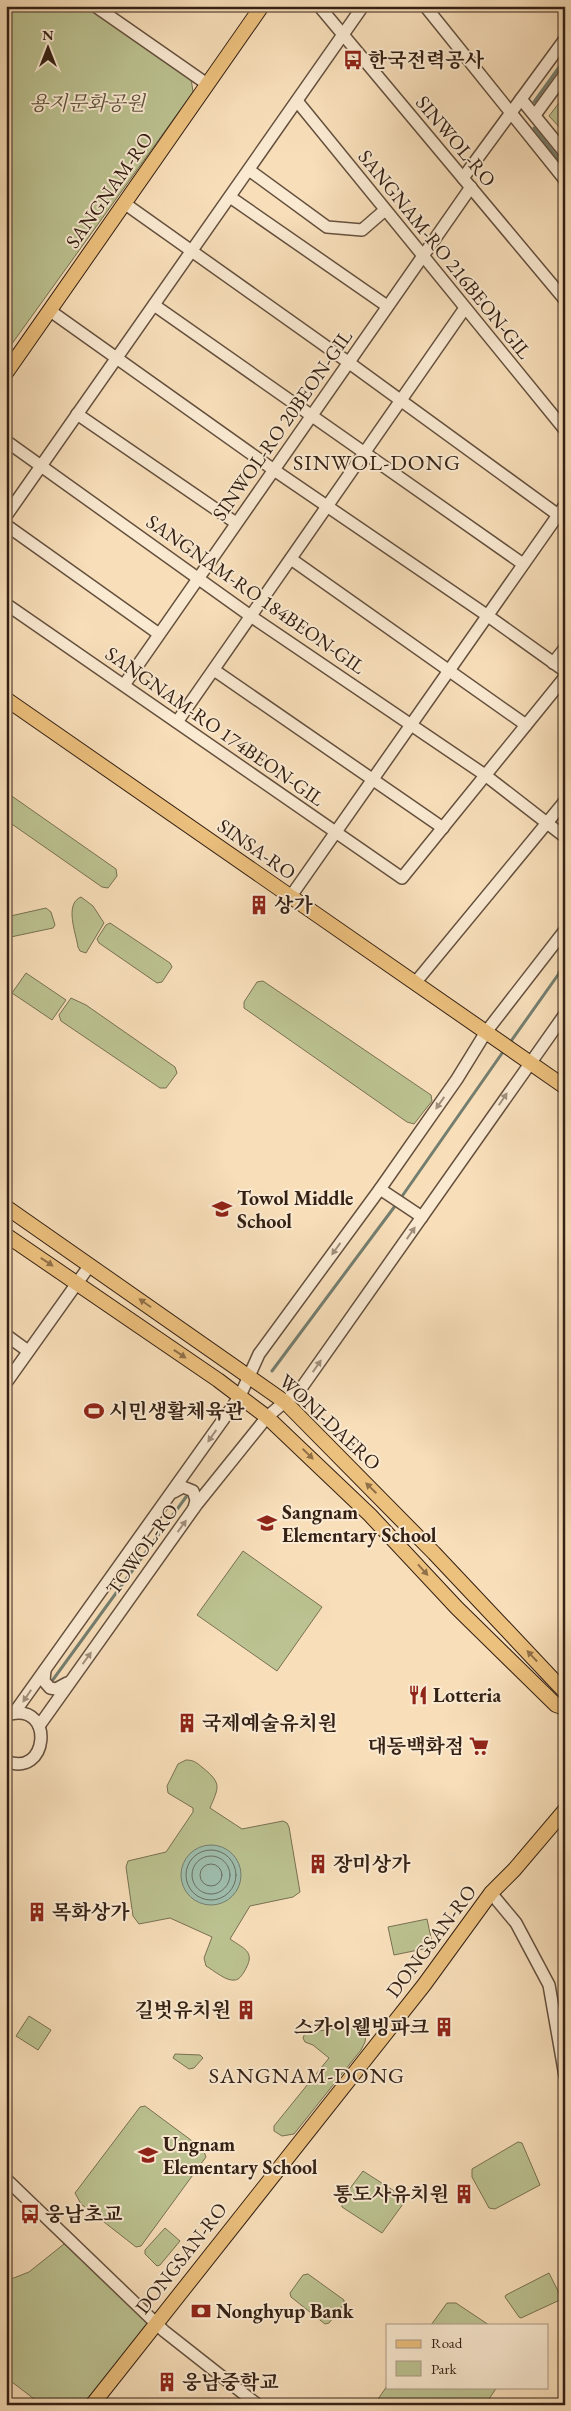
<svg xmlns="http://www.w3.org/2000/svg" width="571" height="2411" font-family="'EB Garamond','Noto Serif KR',serif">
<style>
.green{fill:#bcc291;stroke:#787152}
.water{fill:#9ebdac;stroke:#747e6f}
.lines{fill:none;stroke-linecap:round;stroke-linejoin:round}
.shore{stroke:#696e60;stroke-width:1}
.stream{stroke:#747e6f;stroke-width:3}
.minor-casing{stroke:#65503e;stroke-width:14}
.major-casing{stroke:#342014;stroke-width:16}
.minor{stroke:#faead2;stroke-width:11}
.major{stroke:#ecc07d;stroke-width:14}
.oneway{fill:#a18f7c}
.oneway2{fill:#907048}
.labels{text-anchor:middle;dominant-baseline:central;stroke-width:4;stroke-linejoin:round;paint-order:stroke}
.poi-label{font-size:20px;font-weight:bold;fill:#342014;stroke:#faead2;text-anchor:start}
.park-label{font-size:20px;font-style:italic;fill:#5d513a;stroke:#faead2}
.street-label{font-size:20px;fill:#342014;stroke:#faead2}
.quarter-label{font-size:22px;letter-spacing:1px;fill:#342014;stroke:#faead2}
</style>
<rect width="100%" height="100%" fill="#f8dfba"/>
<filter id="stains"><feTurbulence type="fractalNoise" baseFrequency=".004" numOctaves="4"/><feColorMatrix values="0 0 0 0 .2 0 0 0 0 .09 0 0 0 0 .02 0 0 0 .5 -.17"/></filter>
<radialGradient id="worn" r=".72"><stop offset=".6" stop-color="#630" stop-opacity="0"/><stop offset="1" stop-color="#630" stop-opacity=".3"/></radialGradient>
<g class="green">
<path d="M6,6H86L191,78L193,92L6,352Z"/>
<path d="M565,95V133L549,116Z"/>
<path d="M6,792L116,869L117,876L108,888L102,887L6,820Z"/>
<path d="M81,897L93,906L104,923L86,953L80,951L78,947C76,933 64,904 81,897Z"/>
<path d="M46,908L51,912L55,925L53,928L6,938V917Z"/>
<path d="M110,923L170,963L172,967L162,982L157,983L99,943L97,939L106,925Z"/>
<path d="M26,973L66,1000L52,1020L12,993Z"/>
<path d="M263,981L431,1095L432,1101L414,1124L407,1122L244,1008V1002L257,982Z"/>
<path d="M71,998L86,1005L175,1067L177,1073L166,1088H160L61,1021L59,1015Z"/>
<path d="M243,1551L322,1607L277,1671L197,1615Z"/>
<path d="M186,1760C194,1760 197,1763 203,1768C223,1784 218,1788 210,1808L242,1829L283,1821L287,1823L289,1827L300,1892L293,1897L250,1906L230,1939C246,1950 256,1952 244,1972C242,1975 239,1980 235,1980C227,1982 213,1970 206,1966L204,1958L212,1937L170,1918L139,1924L133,1916L126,1867L128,1861L166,1852L193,1812V1808L168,1793L167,1786L178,1764Z"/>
<path d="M427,1919L433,1947L394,1955L388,1927Z"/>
<path d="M29,2016L51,2030L38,2050L16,2036Z"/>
<path d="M346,2027L360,2030L366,2034L365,2042L361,2050L294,2134L282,2136L274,2131V2126L329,2058L313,2045L305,2042L303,2038L305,2033Z"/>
<path d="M175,2054L200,2055L203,2058L194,2068L189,2069L173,2058Z"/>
<path d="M145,2106L203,2149L206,2157L141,2246L136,2247L81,2204L75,2193L140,2107Z"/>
<path d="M518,2142L522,2143L540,2185L495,2209L489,2208L472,2177V2169Z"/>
<path d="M363,2171L402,2196L403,2204L382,2233L342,2207V2199Z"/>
<path d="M165,2228L180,2241L160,2265L157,2266L145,2254V2250Z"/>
<path d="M69,2240L156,2323L92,2405H42L8,2379L6,2380V2281L29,2272Z"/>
<path d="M549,2273L562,2299L521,2318L519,2317L505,2297L506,2295Z"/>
<path d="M308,2274L344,2300V2304L329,2323L325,2324L291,2297L290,2293L303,2275Z"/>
<path d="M447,2303H456L489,2325H431Z"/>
<path d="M387,2386V2387H497L485,2405H374Z"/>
</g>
<circle class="water" cx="211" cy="1875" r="30"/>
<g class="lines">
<g class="shore">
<circle cx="211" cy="1875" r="25"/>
<circle cx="211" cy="1875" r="19"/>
<circle cx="211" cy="1875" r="11"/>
</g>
<g class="stream">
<path d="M534,102L565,59"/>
<path d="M534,128L565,167"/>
<path d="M559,972L565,977"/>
<path d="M509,1044L565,965"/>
<path d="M272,1371L398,1202L505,1049"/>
<path d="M52,1681L186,1497"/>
</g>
<defs>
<g id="minor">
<path d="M95,6L207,84"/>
<path d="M319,6L565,300"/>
<path d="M425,6L565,180"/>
<path d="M521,99L565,153"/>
<path d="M297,101L565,430"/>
<path d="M535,115L565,74"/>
<path d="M249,170L327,227L362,230L385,210"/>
<path d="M463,178L565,39"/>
<path d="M230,197L387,306"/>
<path d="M124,203L348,362L565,520"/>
<path d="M154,305L523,564"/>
<path d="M49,310L274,470L488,616L565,671"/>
<path d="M77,414L236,523"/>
<path d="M6,441L252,617L485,775L565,837"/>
<path d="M6,516L363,6"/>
<path d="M6,525L159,634"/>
<path d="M291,559L526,725"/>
<path d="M6,604L402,878L565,677"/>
<path d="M553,663L565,648"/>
<path d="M214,670L443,828"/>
<path d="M124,685L471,187"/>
<path d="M177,722L465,308"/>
<path d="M291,896L565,505"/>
<path d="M415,983L565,801"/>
<path d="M380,1189L422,1217"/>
<path d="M6,1335L28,1351"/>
<path d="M6,1383L90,1265"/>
<path d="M174,1492L183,1487L193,1491L196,1500L194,1508"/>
<path d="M45,1670L44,1681L50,1688L56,1689L67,1683"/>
<path d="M14,1713L240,1396L259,1354L380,1189L457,1079L486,1032L565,930"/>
<path d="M39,1726L197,1504L267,1417L302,1387L565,1014"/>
<path d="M6,1761C48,1779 55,1704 11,1714"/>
<path d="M491,1893L516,1923L549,1985L565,2076"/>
<path d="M6,2179L164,2331L258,2405"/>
</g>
<g id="major">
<path d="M6,373L262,6"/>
<path d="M6,699L565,1087"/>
<path d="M6,1207L285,1402L434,1553L565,1692"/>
<path d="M6,1235L218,1380L267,1417L370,1515L457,1608L556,1705L565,1708"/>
<path d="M92,2405L424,1985L491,1893L514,1870L565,1810"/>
</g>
</defs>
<use href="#minor" class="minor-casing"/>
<use href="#major" class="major-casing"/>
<use href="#minor" class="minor"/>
<use href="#major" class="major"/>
</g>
<defs><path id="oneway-solid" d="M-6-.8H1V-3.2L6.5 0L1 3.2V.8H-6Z" transform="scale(1.25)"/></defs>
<g class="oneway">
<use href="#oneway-solid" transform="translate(503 1099) rotate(-56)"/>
<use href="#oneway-solid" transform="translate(440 1103) rotate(125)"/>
<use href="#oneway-solid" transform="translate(411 1233) rotate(-55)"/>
<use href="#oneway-solid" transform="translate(336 1249) rotate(126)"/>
<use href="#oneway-solid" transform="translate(317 1366) rotate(-55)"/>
<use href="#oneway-solid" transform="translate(212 1436) rotate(125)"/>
<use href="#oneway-solid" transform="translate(182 1526) rotate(-54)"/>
<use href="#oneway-solid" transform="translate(87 1658) rotate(-54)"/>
<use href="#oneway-solid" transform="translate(27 1696) rotate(124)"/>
</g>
<g class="oneway2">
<use href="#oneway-solid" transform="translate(47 1262) rotate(33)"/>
<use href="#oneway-solid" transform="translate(145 1303) rotate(-145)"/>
<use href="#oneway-solid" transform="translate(180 1354) rotate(34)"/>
<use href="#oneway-solid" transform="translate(308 1454) rotate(44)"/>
<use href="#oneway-solid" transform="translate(371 1488) rotate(-136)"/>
<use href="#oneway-solid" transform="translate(423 1570) rotate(48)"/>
<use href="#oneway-solid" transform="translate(532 1656) rotate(-133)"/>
</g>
<defs>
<symbol id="bus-bare" viewBox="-9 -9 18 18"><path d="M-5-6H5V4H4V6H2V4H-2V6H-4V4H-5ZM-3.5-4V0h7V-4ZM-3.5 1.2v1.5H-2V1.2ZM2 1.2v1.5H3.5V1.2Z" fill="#8f2418" stroke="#faead2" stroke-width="2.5" paint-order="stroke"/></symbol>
<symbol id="building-bare" viewBox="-9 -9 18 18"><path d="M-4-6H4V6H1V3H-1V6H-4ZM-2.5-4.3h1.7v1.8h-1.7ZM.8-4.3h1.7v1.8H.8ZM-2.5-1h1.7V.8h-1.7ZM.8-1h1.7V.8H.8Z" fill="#8f2418" stroke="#faead2" stroke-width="2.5" paint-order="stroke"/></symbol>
<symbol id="school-bare" viewBox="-9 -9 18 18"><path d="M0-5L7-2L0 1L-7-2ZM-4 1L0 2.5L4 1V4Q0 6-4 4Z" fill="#8f2418" stroke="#faead2" stroke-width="2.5" paint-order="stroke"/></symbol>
<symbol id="stadium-bare" viewBox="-9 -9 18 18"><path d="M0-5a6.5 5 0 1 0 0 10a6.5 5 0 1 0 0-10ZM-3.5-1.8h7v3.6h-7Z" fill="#8f2418" stroke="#faead2" stroke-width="2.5" paint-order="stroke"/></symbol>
<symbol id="restaurant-bare" viewBox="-9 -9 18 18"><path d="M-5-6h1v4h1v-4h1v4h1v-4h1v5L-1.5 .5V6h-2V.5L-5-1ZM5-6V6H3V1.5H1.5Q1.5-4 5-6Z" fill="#8f2418" stroke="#faead2" stroke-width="2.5" paint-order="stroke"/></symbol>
<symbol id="supermarket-bare" viewBox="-9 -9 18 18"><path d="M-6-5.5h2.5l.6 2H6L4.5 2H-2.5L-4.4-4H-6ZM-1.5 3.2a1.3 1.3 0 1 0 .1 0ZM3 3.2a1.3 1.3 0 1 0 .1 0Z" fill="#8f2418" stroke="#faead2" stroke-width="2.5" paint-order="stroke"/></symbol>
<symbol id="bank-bare" viewBox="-9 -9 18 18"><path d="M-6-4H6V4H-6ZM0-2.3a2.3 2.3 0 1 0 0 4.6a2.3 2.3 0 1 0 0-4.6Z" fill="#8f2418" stroke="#faead2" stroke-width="2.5" paint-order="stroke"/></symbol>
</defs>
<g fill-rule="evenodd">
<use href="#bus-bare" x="339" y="46" width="28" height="28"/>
<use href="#building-bare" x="245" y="891" width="28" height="28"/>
<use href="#school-bare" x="208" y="1195" width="28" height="28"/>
<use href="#stadium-bare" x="80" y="1397" width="28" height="28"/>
<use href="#school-bare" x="253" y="1509" width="28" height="28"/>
<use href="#restaurant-bare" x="404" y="1681" width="28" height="28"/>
<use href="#building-bare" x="173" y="1709" width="28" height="28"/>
<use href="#supermarket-bare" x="465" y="1732" width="28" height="28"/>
<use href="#building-bare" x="304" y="1850" width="28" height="28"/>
<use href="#building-bare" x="23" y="1898" width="28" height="28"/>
<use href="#building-bare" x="232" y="1996" width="28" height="28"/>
<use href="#building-bare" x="430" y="2013" width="28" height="28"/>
<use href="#school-bare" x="134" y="2141" width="28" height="28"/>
<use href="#building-bare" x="450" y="2180" width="28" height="28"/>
<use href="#bus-bare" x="16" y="2200" width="28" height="28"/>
<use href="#bank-bare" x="187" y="2297" width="28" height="28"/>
<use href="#building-bare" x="153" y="2368" width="28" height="28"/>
</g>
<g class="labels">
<g class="poi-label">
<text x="368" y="60">한국전력공사</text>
<text x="274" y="905">상가</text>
<text x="237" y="1198">Towol Middle<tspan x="237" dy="23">School</tspan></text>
<text x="109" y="1411">시민생활체육관</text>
<text x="282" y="1512">Sangnam<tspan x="282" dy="23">Elementary School</tspan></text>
<text x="433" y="1695">Lotteria</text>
<text x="202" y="1723">국제예술유치원</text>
<text x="464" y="1746" text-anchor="end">대동백화점</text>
<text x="333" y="1864">장미상가</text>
<text x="52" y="1912">목화상가</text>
<text x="231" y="2010" text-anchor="end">길벗유치원</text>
<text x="429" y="2027" text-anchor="end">스카이웰빙파크</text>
<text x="163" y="2144">Ungnam<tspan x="163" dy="23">Elementary School</tspan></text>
<text x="449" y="2194" text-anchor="end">통도사유치원</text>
<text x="45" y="2214">웅남초교</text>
<text x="216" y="2311">Nonghyup Bank</text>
<text x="182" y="2382">웅남중학교</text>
</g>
<g class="park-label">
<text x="87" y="103">용지문화공원</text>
</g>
<g class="street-label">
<text transform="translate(456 141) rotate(50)">SINWOL-RO</text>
<text transform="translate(109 190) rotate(-55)">SANGNAM-RO</text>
<text transform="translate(445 254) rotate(51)">SANGNAM-RO 216BEON-GIL</text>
<text transform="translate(282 425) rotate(-55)">SINWOL-RO 20BEON-GIL</text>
<text transform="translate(256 594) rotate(35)">SANGNAM-RO 184BEON-GIL</text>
<text transform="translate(215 726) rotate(35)">SANGNAM-RO 174BEON-GIL</text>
<text transform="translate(257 849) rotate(35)">SINSA-RO</text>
<text transform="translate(330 1422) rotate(43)">WONI-DAERO</text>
<text transform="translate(142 1549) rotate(-54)">TOWOL-RO</text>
<text transform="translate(431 1941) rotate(-53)">DONGSAN-RO</text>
<text transform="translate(181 2258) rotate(-52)">DONGSAN-RO</text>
</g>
<g class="quarter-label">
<text x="377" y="462">SINWOL-DONG</text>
<text x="307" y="2075">SANGNAM-DONG</text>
</g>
</g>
<rect width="571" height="2411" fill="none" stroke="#f8dfba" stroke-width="25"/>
<rect x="8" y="8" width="556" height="2396" fill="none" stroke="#342014" stroke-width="2.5"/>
<rect x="12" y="12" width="546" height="2386" fill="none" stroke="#342014"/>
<rect x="386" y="2324" width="162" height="65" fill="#faead2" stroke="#ab9986"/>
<rect x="396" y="2340" width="25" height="8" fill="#ecc07d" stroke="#ab9986"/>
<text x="431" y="2348" font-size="15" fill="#342014">Road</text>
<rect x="396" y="2361" width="25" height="15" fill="#bcc291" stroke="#ab9986"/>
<text x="431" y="2374" font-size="15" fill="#342014">Park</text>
<g transform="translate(48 48)" stroke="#faead2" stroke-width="4" paint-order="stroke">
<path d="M0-4L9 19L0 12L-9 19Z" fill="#342014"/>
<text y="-8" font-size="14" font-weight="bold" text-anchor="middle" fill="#342014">N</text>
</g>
<rect width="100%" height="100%" filter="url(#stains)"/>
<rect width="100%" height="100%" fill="url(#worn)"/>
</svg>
